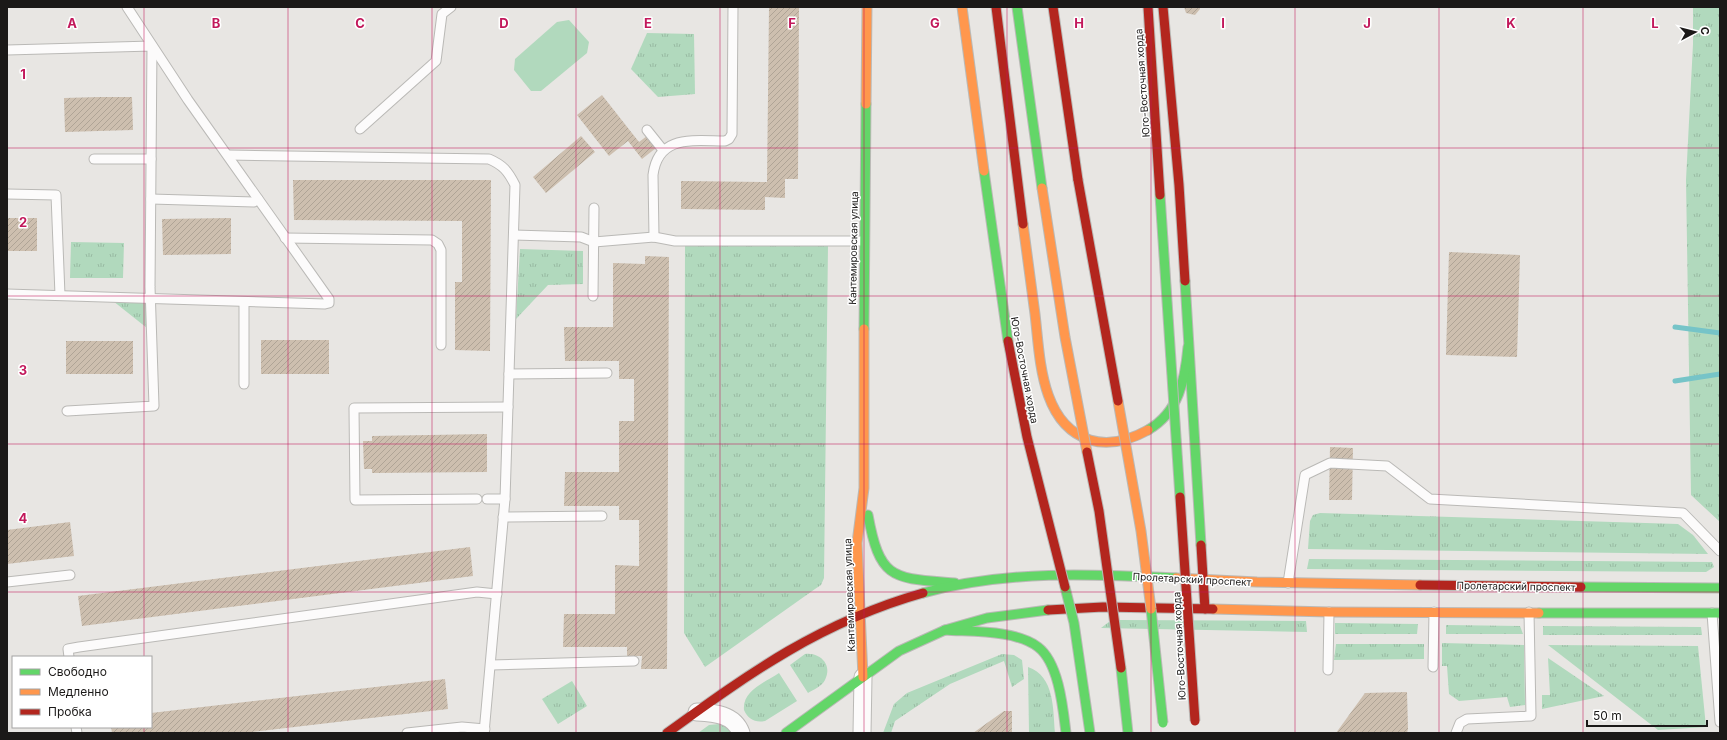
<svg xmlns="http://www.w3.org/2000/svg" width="1727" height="740" font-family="Inter,sans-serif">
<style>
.grass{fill:url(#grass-tufts)}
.pitch{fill:#b1d9bd}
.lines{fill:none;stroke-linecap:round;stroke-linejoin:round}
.stream{stroke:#76c4c8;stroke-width:5}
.building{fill:url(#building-hatch)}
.lane-casing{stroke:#bab9b6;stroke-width:11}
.street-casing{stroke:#bab9b6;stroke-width:19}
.fast-casing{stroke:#bab9b6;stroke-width:11}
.slow-casing{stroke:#bab9b6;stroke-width:11}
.jam-casing{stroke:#bab9b6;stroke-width:11}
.lane{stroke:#fcfbfb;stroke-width:9}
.street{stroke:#fcfbfb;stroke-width:17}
.fast{stroke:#63d668;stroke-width:9}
.slow{stroke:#ff974d;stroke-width:9}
.jam{stroke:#b3261e;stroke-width:9}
.fast-bridge-casing{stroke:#bab9b6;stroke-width:11;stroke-linecap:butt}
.slow-bridge-casing{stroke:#bab9b6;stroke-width:11;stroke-linecap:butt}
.jam-bridge-casing{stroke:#bab9b6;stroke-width:11;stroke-linecap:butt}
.fast-bridge{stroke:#63d668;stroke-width:9}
.slow-bridge{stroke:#ff974d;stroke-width:9}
.jam-bridge{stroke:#b3261e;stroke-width:9}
.grid{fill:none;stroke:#c2185b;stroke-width:1;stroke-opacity:0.55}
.labels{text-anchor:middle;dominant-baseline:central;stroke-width:3;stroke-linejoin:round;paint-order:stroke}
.street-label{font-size:10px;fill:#1b1918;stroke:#fff}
.grid-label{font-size:13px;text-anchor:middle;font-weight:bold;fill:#c2185b;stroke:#fff;stroke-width:3;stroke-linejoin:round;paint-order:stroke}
</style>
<defs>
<pattern id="grass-tufts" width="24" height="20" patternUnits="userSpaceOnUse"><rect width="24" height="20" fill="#b1d9bd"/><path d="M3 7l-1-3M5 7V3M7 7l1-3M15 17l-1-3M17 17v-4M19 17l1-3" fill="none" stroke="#98baa2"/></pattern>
<pattern id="building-hatch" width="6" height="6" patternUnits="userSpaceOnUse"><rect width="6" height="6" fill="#cdbfaf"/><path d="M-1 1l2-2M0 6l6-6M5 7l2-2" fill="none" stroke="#afa496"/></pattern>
</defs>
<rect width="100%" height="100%" fill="#e8e6e3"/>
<g class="grass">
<path d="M1693,7H1720V522L1691,495L1686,180L1693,44Z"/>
<path d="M647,33L694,34L695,94L658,97L631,69Z"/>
<path d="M71,242L124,243L123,278H70Z"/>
<path d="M685,246H828L824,578L821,585L815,589L705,667L684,633Z"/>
<path d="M520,249L583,251V284L548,285L516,319Z"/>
<path d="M113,301L146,302L147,328Z"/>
<path d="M1320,513L1678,524L1693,535L1708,554L1308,549L1310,521L1313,515Z"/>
<path d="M1309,559L1712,562L1714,567L1706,572L1307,569Z"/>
<path d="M1120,620L1306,621L1307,632L1101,628L1110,621Z"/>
<path d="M1335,623L1418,624L1417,634H1335Z"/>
<path d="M1446,625L1520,626L1523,634H1446Z"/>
<path d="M1543,626L1701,627L1702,635H1543Z"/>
<path d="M1442,643L1524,645L1525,705L1510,707L1507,697L1459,701L1449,694L1447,666H1442Z"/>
<path d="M1336,644H1424V659L1334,660Z"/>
<path d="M1548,645L1698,646L1706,727L1658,730Z"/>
<path d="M805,654C820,652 833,665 825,680C822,686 813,690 808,693L790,665Z"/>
<path d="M1002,654L1014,655L1022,660L1024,679L1012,687L1004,661L950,684L895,721L891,733H883L894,704L907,693Z"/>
<path d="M1548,658L1604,696L1542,709V695H1550Z"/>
<path d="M1028,667C1055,676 1053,710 1055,733H1029Z"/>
<path d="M779,673L797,701L765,721C755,723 748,719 744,710C742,690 766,682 779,673Z"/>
<path d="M572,681L587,706L558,724L542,699Z"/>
<path d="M719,724L730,728L733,733H698L709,725Z"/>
</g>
<path class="pitch" d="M569,20L589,42L587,53L541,91H531L514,70L515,59L557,22Z"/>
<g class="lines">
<g class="stream">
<path d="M1675,327L1720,333"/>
<path d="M1675,381L1720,374"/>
</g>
</g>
<g class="building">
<path d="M769,7H799L798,179H785V198L765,197V210L681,209V181L767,182Z"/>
<path d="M1184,7H1200V9L1195,15L1186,13Z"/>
<path d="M602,95L639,142L647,136L656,148L642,159L628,141L609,156L577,115Z"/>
<path d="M99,97H132L133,130L65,132L64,98Z"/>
<path d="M581,136L595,152L546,193L533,177Z"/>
<path d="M293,180H491L490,351L455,350V282H462V221L294,220Z"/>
<rect x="7" y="218" width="30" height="33"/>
<path d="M231,218V254L163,255L162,219Z"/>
<path d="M1449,252L1520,255L1517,357L1446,355Z"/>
<path d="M645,256L669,257L667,669H641L642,656H627V647H563L564,614H615V565L639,566V520H619V506H564L565,472H619V421H634V379H619V361H565L564,327H613V263L645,264Z"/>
<rect x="261" y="340" width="68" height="34"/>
<rect x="66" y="341" width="67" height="33"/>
<path d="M487,434V472L372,473V469H364L363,441H372V436Z"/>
<path d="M1330,447L1353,448L1352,500H1329Z"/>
<path d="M70,522L74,556L7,564V530Z"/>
<path d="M470,547L473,576L82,626L78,596Z"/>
<path d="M445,679L448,709L243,733H112L111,727H151V713Z"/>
<path d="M1407,692L1408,729L1407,733H1336L1365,693Z"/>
<path d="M1004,711H1012V733H973Z"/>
</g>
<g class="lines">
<defs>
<g id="lane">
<path d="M7,50L152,46L150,287L154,406L67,411"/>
<path d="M360,129L436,61L442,14L451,7"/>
<path d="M647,130L663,150"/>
<path d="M228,155L489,159C503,165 508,171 515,185L505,499L484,733"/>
<path d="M94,159H151"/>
<path d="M7,194L56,195L60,295"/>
<path d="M151,199L254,202L258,199"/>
<path d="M514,235L581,237L594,242L654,237L675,241H864"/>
<path d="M654,237L653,175C658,134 694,141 725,141L729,139L732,134L733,7"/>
<path d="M285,238L432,240L438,244L441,250V345"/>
<path d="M7,294L325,304L329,303V299L188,100L127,7"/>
<path d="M593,296L594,208"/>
<path d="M244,302V384"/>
<path d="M509,374L607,373"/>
<path d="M477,499L355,500L354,408L508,407"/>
<path d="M487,499H505"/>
<path d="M503,517L602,516"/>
<path d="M7,582L70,575"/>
<path d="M1288,583L1305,475L1330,463L1387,466L1430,499L1683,513L1720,551"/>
<path d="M1712,613L1720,722"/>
<path d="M69,657L68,649L79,647L477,592L497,594"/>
<path d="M491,665L634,661"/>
<path d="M1433,667L1434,612"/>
<path d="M1328,670L1329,612"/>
<path d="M76,727L77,733"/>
<path d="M407,733L462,727L485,729"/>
<path d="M1456,733L1460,723L1467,719L1531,716L1529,612"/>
</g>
<g id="street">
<path d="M697,712C714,713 734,714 741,733"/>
<path d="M862,733L863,677"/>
</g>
<g id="fast">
<path d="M1017,7L1042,188"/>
<path d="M1185,281L1201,545"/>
<path d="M864,329L866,104"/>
<path d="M1148,430C1179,412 1185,380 1188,347"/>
<path d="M868,515C880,581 893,578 955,583"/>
<path d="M1581,587L1720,588"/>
<path d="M923,593C1005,570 1092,574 1176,578"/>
<path d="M1539,613H1720"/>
<path d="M945,630C972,632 1016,630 1038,647C1059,663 1063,708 1066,733"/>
<path d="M786,733L899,651L945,630L987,618L1048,610"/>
</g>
<g id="slow">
<path d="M866,104L867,7"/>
<path d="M1023,224C1027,254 1031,284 1035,314C1040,356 1040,424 1090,440C1110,446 1130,440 1148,430"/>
<path d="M1176,578L1257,582L1420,585"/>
<path d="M1213,609L1329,612L1539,613"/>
<path d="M863,677L857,543L864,488V329"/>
</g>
<g id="jam">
<path d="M996,7L1023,224"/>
<path d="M1053,7L1078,180"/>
<path d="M1163,7L1179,185L1185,281"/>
<path d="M1201,545L1205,609"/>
<path d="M1420,585L1581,587"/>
<path d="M1048,610L1103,607L1213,609"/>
<path d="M667,733C751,672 821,622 923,593"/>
</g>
</defs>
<use href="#lane" class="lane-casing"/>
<use href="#street" class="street-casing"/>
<use href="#fast" class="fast-casing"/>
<use href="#slow" class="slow-casing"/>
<use href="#jam" class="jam-casing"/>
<use href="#lane" class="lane"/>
<use href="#street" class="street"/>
<use href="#fast" class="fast"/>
<use href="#slow" class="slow"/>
<use href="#jam" class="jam"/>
<defs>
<g id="fast-bridge">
<path d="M984,171L1008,341"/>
<path d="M1160,195L1180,497"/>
<path d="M1065,587L1074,623L1090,733"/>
<path d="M1151,609L1163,723"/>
<path d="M1121,668L1128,733"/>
</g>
<g id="slow-bridge">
<path d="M962,7L984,171"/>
<path d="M1042,188L1065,337L1087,452"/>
<path d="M1118,401L1141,531L1151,609"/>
</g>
<g id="jam-bridge">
<path d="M1148,7L1160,195"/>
<path d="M1078,180L1118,401"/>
<path d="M1008,341L1027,437L1065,587"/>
<path d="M1087,452L1099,511L1121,668"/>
<path d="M1180,497L1195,721"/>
</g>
</defs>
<use href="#fast-bridge" class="fast-bridge-casing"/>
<use href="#slow-bridge" class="slow-bridge-casing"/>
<use href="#jam-bridge" class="jam-bridge-casing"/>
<use href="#fast-bridge" class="fast-bridge"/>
<use href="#slow-bridge" class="slow-bridge"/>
<use href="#jam-bridge" class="jam-bridge"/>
</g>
<path class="grid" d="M144,7V657M288,7V733M432,7V733M576,7V733M720,7V733M864,7V733M1007,7V733M1151,7V733M1295,7V733M1439,7V733M1583,7V733M7,148H1720M7,296H1720M7,444H1720M7,592H1720M144,727V733"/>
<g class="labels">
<g class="street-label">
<text transform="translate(1142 83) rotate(-94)">Юго-Восточная хорда</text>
<text transform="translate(853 248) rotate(-89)">Кантемировская улица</text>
<text transform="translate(1025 370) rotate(79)">Юго-Восточная хорда</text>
<text transform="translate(1192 579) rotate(3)">Пролетарский проспект</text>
<text transform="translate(1516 586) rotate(1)">Пролетарский проспект</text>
<text transform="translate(849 595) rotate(-92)">Кантемировская улица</text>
<text transform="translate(1179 646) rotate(-93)">Юго-Восточная хорда</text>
</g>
</g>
<g class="grid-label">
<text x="72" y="28">A</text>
<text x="216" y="28">B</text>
<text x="360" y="28">C</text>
<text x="504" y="28">D</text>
<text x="648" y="28">E</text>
<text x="792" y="28">F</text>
<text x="935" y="28">G</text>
<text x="1079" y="28">H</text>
<text x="1223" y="28">I</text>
<text x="1367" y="28">J</text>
<text x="1511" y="28">K</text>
<text x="1655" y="28">L</text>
<text x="23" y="79">1</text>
<text x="23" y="227">2</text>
<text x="23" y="375">3</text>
<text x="23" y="523">4</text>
</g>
<rect width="1727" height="740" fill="none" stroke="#1b1918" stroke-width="16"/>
<rect x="12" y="656" width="140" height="72" fill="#ffffff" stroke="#a4a3a3"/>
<rect x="20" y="669" width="20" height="6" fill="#63d668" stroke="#a4a3a3"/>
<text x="48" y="676" font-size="12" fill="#1b1918">Свободно</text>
<rect x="20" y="689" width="20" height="6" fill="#ff974d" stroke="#a4a3a3"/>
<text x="48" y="696" font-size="12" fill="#1b1918">Медленно</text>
<rect x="20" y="709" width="20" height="6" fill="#b3261e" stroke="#a4a3a3"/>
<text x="48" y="716" font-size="12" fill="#1b1918">Пробка</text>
<g transform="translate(1695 32) rotate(83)" stroke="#ffffff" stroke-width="3" paint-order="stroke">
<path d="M0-3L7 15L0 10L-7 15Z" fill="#1b1918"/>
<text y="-6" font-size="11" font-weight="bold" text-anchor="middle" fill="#1b1918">С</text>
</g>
<path d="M1587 720v6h120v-6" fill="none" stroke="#1b1918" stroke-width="2"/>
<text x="1593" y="720" font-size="12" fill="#1b1918" stroke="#ffffff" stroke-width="3" paint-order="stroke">50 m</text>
</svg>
